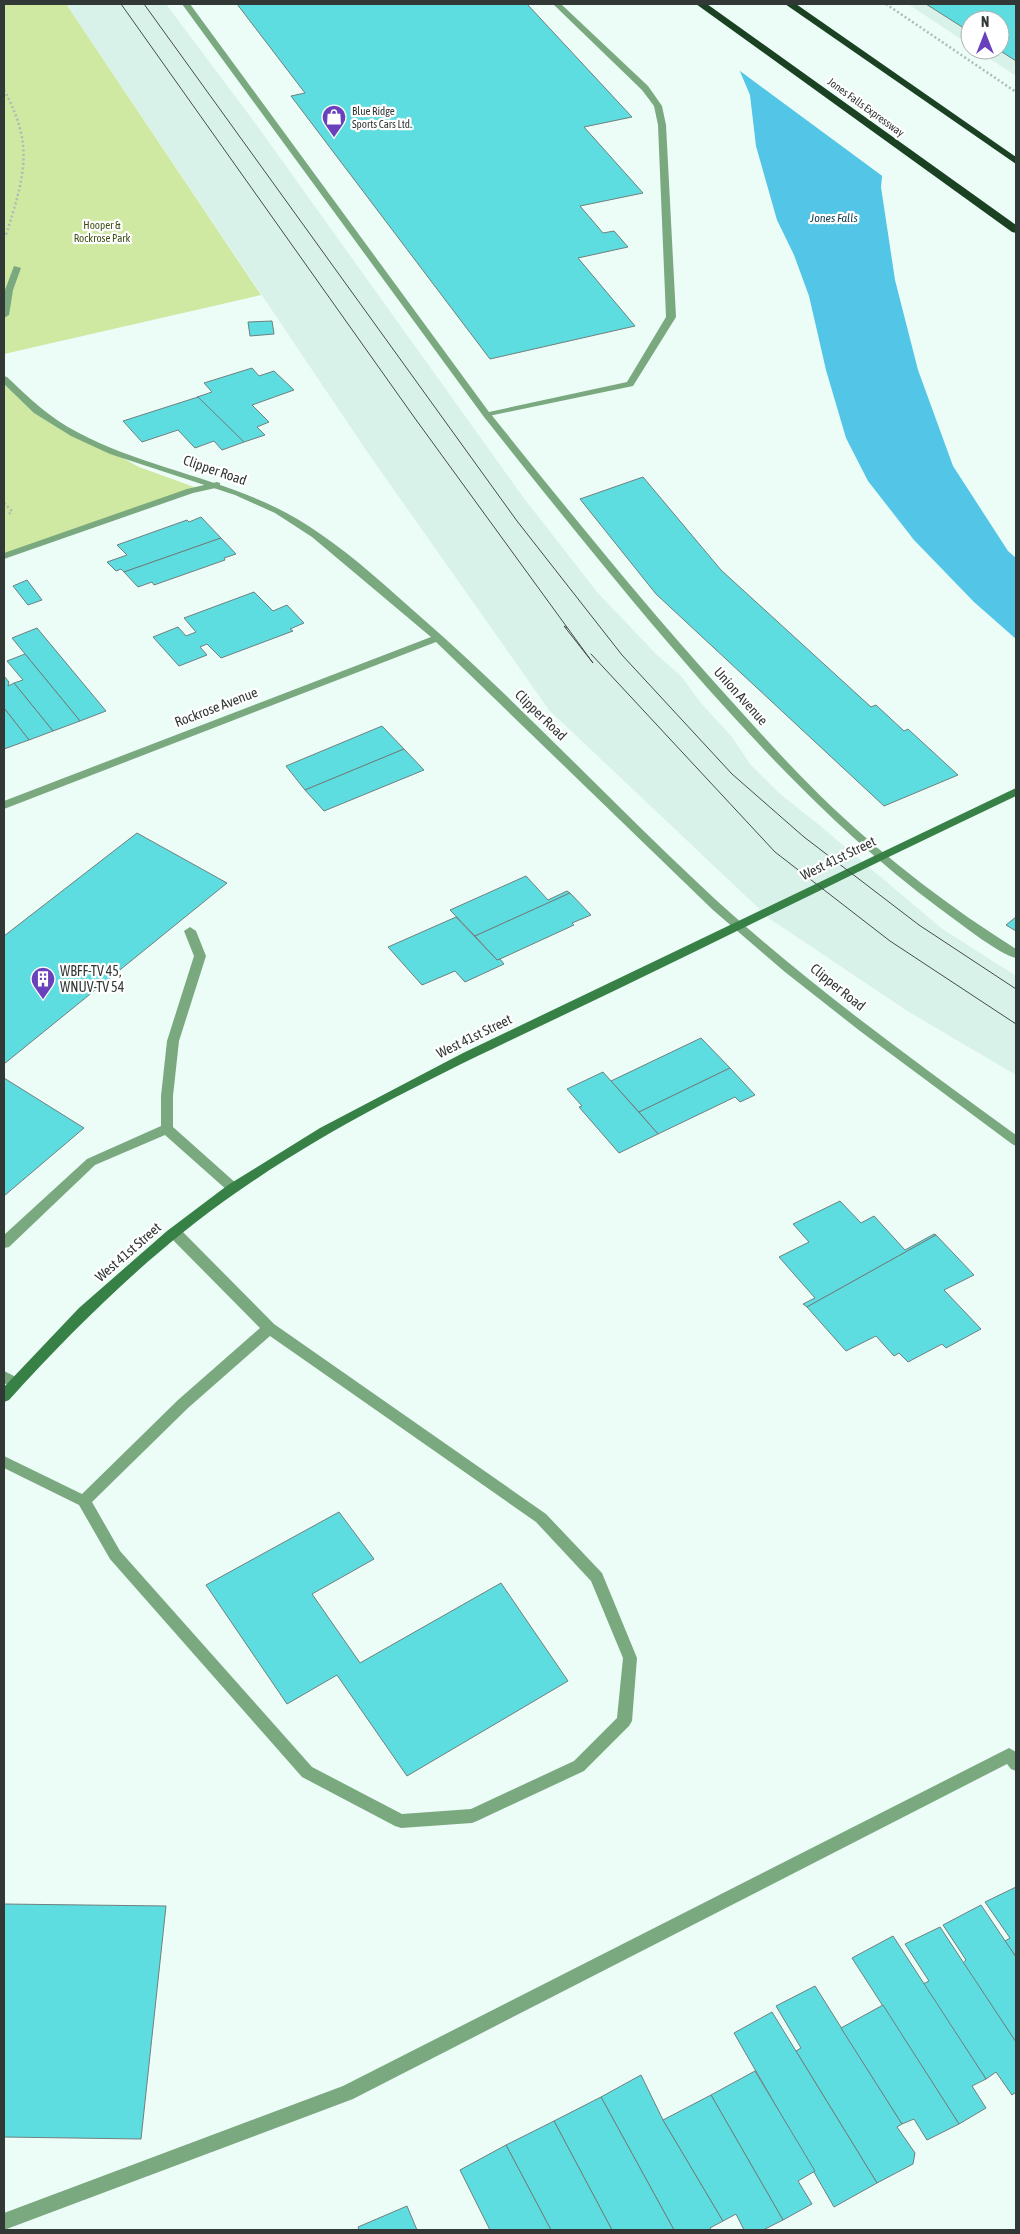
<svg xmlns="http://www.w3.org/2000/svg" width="1020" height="2234" font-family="'Asap Condensed',sans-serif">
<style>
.built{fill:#d9f2e9}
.green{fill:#cfe8a2}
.water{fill:#53c5e7}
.pier{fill:#ecfcf6}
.building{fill:#5ddddf;stroke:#70807f}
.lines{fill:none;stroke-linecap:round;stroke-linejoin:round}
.path{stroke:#aebbb6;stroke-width:2.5;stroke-dasharray:2 2.5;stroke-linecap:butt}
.service{fill:#7aa980;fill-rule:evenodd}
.minor{fill:#7aa980;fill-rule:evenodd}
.secondary{fill:#378147;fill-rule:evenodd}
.motorway{fill:#1a4122;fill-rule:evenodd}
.tram{stroke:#454c4a;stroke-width:1}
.labels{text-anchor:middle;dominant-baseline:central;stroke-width:4.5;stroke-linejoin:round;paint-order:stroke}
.far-street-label{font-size:11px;fill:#323836;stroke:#fff}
.far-poi-label{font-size:11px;fill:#323836;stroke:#fff;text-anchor:start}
.far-park-label{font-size:11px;fill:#3e4f14;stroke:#fff}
.far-water-label{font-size:12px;font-style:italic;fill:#124453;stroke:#fff}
.street-label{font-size:14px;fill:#323836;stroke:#fff}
.poi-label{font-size:14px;fill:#323836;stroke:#fff;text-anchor:start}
</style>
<rect width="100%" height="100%" fill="#ecfcf6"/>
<g class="built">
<path d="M66,4H166L258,127L523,497L597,592L657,655L682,677L700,702L732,737L750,764L779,793L818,824L941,928L1016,976V1075L909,1012L770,919L549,710L368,453Z"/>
<path d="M908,4H1016V76L977,50H1000V20H970V45Z"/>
</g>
<g class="green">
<path d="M4,4H66L261,295L4,354Z"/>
<path d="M4,379L19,396L56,421L139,467L197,488L4,557Z"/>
</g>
<path class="water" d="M725,36L884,155L881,187L895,280L918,370L953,466L1008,551L1016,558V639L974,602L914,540L868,481L846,438L826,370L809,296L794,255L777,220L756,146L750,95Z"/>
<path class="pier" d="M688,4H802L829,23L858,69L876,109L886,155L885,178L736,68L723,37Z"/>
<g class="building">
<path d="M237,4H527L632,117L584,127L643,193L580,206L603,233L614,231L628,247L578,258L635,326L490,359L291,96L305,93Z"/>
<path d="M926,4H1016V61L999,50L1000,20H970V32Z"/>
<path d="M272,321L274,334L250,336L248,322Z"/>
<path d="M252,368L259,376L274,371L294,390L252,405L269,422L257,427L265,435L244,442L197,397L212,392L204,383Z"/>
<path d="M198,397L244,442L222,450L214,441L195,448L178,430L142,442L123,421Z"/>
<path d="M643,477L721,570L871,707L876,705L904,731L908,729L958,775L884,806L656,594L580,499Z"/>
<path d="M201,517L221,538L124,572L121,569L116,571L107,562L127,555L117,545L187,520L189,522Z"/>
<path d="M221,538L236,554L224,558L225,560L154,585L152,582L138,587L124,572Z"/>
<path d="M27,580L42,600L28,605L13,586Z"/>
<path d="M254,592L273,611L287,605L304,623L290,629L293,631L221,658L207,644L200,647L207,655L179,666L153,637L178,627L186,636L196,632L184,618Z"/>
<path d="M37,628L106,711L80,721L12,638Z"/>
<path d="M25,654L80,721L53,731L14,683L23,680L7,661Z"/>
<path d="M4,676L9,682L8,686L14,683L53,731L29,740L4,708Z"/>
<path d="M4,708L29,740L4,749Z"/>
<path d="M382,726L404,749L305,790L286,766Z"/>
<path d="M404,749L424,770L324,811L305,790Z"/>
<path d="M137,833L227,883L4,1064V936Z"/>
<path d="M526,876L548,900L567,891L570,893L475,936L450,910Z"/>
<path d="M570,893L591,915L572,923L574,925L500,959L497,960L475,936Z"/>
<path d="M456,917L497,960L500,959L504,964L465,982L455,971L422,985L388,947Z"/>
<path d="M1016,917V931L1006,925Z"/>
<path d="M701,1038L730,1068L639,1112L611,1081Z"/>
<path d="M730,1068L755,1095L740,1102L735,1097L658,1134L639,1112Z"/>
<path d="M603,1072L658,1134L619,1153L579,1107L582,1106L567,1089Z"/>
<path d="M4,1078L84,1128L4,1196Z"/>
<path d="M840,1201L861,1223L874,1216L905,1250L934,1234L936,1235L807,1307L803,1304L815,1298L779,1257L809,1242L793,1224Z"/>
<path d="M936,1235L974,1275L944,1290L981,1329L946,1348L942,1344L908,1362L899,1353L894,1356L876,1336L846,1351L807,1307Z"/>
<path d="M339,1512L374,1559L312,1594L360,1663L501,1583L568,1681L407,1776L337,1675L287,1704L206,1585Z"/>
<path d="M1016,1887V1957L1005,1941L1010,1938L985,1902Z"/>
<path d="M4,1904L166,1906L141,2139L4,2137Z"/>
<path d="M981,1905L1016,1957V2042L963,1963L966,1960L943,1925Z"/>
<path d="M940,1927L1016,2042V2092L1012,2095L996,2072L986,2079L923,1984L929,1981L905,1944Z"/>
<path d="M893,1936L986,2079L972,2086L986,2108L959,2124L852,1958Z"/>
<path d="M815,1986L902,2124L897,2127L915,2153L913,2164L877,2183L796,2051L801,2048L776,2006Z"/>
<path d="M883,2005L959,2124L927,2140L914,2119L902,2124L841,2028Z"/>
<path d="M772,2012L877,2183L834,2207L734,2033Z"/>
<path d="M755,2071L815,2171L798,2181L812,2204L783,2220L711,2095Z"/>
<path d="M641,2075L663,2120L723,2221L710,2228L711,2230H674L601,2097Z"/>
<path d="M711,2095L783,2220L763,2230H744L736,2214L723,2221L663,2120Z"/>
<path d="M601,2097L674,2230H612L554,2121Z"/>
<path d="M554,2121L612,2230H551L506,2145Z"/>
<path d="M506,2145L551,2230H490L460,2170Z"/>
<path d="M407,2206L417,2230H359L358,2227Z"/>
</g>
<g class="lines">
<g class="path">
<path d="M886,4L1016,92"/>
<path d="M4,90C35,146 24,177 6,235"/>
<path d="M4,503L12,511L8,515"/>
</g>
<g class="service">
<path d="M182,4H190L489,412L627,382L666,317L658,125L654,106L642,90L553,4H561L648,86L662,106L666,125L676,317L633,386L484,417Z"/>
<path d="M14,266L21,268L13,290L9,293L5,290Z"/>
<path d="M217,482L220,483V487L193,493L4,559V553L187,489Z"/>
<path d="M190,927L196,931L206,956L179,1041L173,1096V1127L238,1185L239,1188L238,1191H228L165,1135L95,1165L9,1247L4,1248V1235L87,1159L161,1126V1096L167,1041L194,956L184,931Z"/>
<path d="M175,1228L180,1229L274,1324L546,1514L602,1573L637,1658L632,1721L629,1726L584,1771L477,1821L472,1823L401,1828L395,1826L302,1777L110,1559L79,1505L4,1468V1456L82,1494L178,1400L260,1328L170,1237L168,1233L170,1229ZM270,1336L536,1522L591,1581L623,1658L617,1718L574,1761L471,1809L402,1814L312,1767L120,1551L92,1502L188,1408Z"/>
<path d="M4,1371L20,1379L22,1383L20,1387L15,1389L4,1383Z"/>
<path d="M1009,1748L1016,1752V1771L1011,1769L1007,1764L353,2099L4,2230V2213L343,2086Z"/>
</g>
<g class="minor">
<path d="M9,287L13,290L9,315L4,318V294L6,288Z"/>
<path d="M4,376L7,377C29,398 50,418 77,432C156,474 243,479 319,533C356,558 389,589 423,619C518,702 606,797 699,884C797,977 908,1056 1016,1135V1146L1012,1144L860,1031L785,972L713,910L436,642L4,809V801L431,637L312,537L275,513L235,495L110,454L71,436L34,413L4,384Z"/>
<path d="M487,412L490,413C564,505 637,596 716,684C754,726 792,769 833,808C889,861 951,908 1016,949V958C998,954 956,920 939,908C854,845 782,771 711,692C632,603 558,510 484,417V413Z"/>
</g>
<path class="secondary" d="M1016,788V796C883,859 752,924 620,988C490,1051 356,1109 237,1192C152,1251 78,1324 9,1400L4,1402V1387L79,1308L167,1231L228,1185L320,1128L463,1053Z"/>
<g class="motorway">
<path d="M696,4H707L1016,225V233L1012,232Z"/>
<path d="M785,4H796L1016,157V164Z"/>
</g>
<g class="tram">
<path d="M121,4L414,417L593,663L564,626L567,628"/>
<path d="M144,4L517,521L622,655L732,774L804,837L919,925L1016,989"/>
<path d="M591,654L775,852L890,941L1016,1024"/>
</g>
</g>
<defs>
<symbol id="shop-pin" viewBox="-11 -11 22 30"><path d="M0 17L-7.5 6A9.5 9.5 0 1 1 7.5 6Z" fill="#6942bb" stroke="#fff"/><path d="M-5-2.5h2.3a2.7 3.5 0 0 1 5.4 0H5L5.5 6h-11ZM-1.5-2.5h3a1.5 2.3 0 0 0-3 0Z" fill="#fff"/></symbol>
<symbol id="building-pin" viewBox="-11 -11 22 30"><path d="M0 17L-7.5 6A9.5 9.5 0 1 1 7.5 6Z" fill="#6942bb" stroke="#fff"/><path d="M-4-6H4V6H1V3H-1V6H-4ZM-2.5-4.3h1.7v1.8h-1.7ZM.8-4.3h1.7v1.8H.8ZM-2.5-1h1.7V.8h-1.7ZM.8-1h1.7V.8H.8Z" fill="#fff"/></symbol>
</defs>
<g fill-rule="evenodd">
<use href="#shop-pin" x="320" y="103" width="28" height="38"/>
<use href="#building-pin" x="29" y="965" width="28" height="38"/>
</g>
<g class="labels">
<g class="far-street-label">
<text transform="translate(866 107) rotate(36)">Jones Falls Expressway</text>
</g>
<g class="far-poi-label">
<text x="352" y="111">Blue Ridge<tspan x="352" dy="13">Sports Cars Ltd.</tspan></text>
</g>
<g class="far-park-label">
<text x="102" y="225">Hooper &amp;<tspan x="102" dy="13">Rockrose Park</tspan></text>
</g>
<g class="far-water-label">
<text x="834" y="218">Jones Falls</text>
</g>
<g class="street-label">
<text transform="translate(215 470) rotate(19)">Clipper Road</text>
<text transform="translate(741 696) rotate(48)">Union Avenue</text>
<text transform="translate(216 707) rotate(-21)">Rockrose Avenue</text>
<text transform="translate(541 715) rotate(44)">Clipper Road</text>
<text transform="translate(838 858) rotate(-26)">West 41st Street</text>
<text transform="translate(838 987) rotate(39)">Clipper Road</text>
<text transform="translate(474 1036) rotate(-26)">West 41st Street</text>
<text transform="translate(128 1252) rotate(-41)">West 41st Street</text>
</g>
<g class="poi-label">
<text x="60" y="971">WBFF-TV 45,<tspan x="60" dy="16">WNUV-TV 54</tspan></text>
</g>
</g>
<rect width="1020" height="2234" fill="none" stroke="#323836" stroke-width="10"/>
<g transform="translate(985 35)"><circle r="24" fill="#ffffff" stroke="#adafaf"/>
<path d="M0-4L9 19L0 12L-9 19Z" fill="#6942bb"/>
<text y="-8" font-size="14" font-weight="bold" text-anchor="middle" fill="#323836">N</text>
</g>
</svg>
